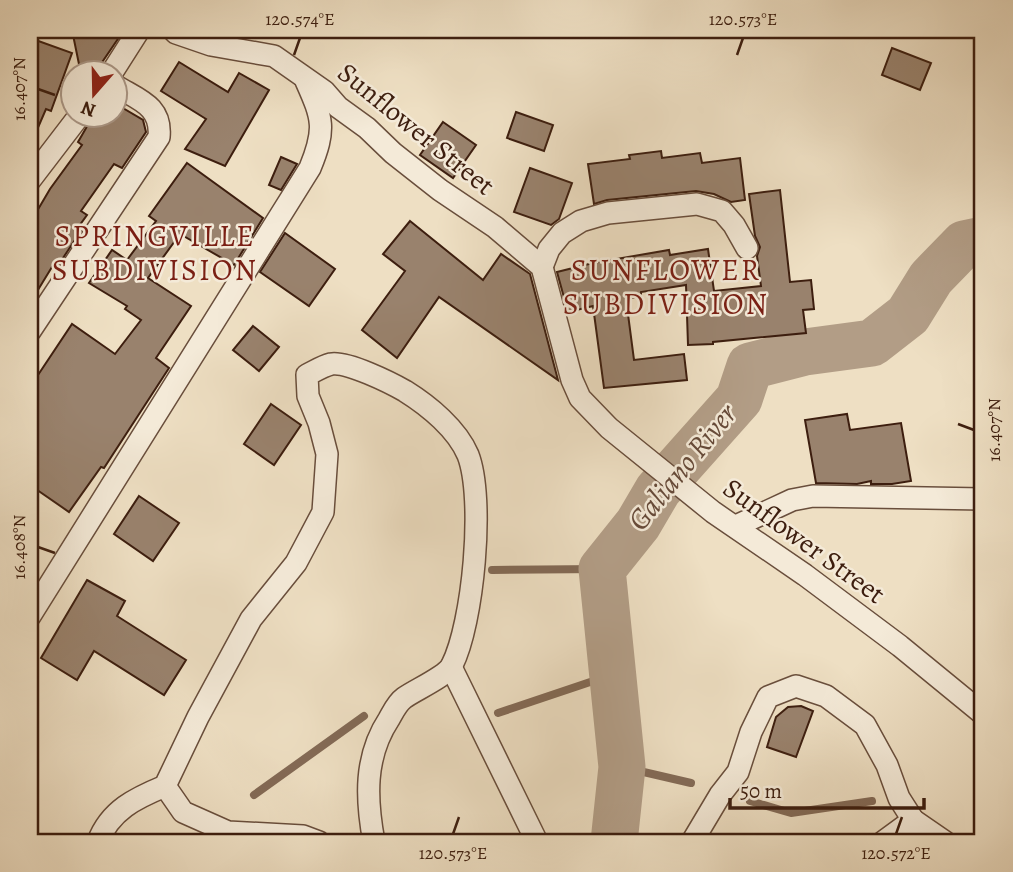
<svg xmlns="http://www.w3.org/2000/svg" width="1013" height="872" font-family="Alegreya,serif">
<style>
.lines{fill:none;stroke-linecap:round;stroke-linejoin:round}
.stream{stroke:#836a56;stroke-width:8}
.river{stroke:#b29d86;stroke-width:47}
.building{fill:#99826d;stroke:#3d1e0f;stroke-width:2}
.minor-casing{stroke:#694e3c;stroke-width:24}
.minor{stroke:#f4ead8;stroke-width:21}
.ticks{fill:none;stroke:#3d1e0f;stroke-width:2.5}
.labels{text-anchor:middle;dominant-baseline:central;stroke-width:5;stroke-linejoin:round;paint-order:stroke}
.street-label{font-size:28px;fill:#3d1e0f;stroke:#f4ead8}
.neighbourhood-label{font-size:30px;letter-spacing:2px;fill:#7a1f14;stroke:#f4ead8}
.water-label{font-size:30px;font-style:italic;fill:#664a39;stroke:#f4ead8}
.neatline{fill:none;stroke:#3d1e0f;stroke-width:2.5}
.ticks-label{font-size:18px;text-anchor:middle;fill:#3d1e0f}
</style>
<rect width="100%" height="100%" fill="#eedfc3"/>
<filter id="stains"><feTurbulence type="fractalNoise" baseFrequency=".00286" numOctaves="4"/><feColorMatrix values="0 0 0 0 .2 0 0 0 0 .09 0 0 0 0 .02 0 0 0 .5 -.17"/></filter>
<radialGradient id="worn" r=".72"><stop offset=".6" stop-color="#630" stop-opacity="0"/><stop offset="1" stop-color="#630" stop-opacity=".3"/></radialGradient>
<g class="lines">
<g class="stream">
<path d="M492,570L602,569"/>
<path d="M498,713L614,674"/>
<path d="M622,767L691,783"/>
<path d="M254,795L364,716"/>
<path d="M750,801L791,813L872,801"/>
</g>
<path class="river" d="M614,842L622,767L602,569L638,524L658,490L739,399L750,366L805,352L872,343L908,315L931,278L964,244L983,240"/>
</g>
<g class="building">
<path d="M72,30H124L94,74H81Z"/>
<path d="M30,38L72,53L51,111L46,109L30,146Z"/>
<path d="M892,48L931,63L920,90L882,75Z"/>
<path d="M179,62L228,92L239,73L269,90L225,166L185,149L206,119L161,91Z"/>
<path d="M116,104L143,120L146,132L122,168L114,164L81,211L87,215L77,229L81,231L59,264L55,262L30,303V223L50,189L82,145L78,142L93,116H116Z"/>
<path d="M516,112L553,125L544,151L507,138Z"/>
<path d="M443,122L476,145L453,178L420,155Z"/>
<path d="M661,151L662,158L700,153L702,163L740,158L745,200L731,202L714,194L696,191L607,200L594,204L588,164L630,159L629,155Z"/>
<path d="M281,157L297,164L281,190L269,185Z"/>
<path d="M187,163L263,218L234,265L180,234L148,278L191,306L156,358L169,368L104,468L101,467L69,512L30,485V387L72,324L115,354L141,320L125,309L127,306L89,283L112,250L127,260L156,221L149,216Z"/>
<path d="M530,168L572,183L559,219L551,225L514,212Z"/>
<path d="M780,190L790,282L811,280L814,309L803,310L806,333L713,342V344L688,345L686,285L641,292V296L626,299L634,360L684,354L687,380L604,388L593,306L568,312L557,272L593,263L669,250L670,255L708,249L714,291L761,286L757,256L760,247L755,236L749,194Z"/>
<path d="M410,221L483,280L501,254L530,274L558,380L439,297L397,358L362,330L405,271L383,254Z"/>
<path d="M285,233L335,269L309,306L260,272Z"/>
<path d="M253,326L279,347L259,371L233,350Z"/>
<path d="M271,404L301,425L274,465L244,444Z"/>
<path d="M847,414L850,430L901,423L911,481L892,484H871V481L857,484L816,483L805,420Z"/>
<path d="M139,496L179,523L153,561L114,534Z"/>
<path d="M87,580L125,601L117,616L186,660L164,695L94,651L77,680L41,658Z"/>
<path d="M801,706L813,711L796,757L767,747L776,717L788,707Z"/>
</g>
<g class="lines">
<defs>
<g id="minor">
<path d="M173,30L176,33L211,45L274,56L324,91L338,107L367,128L393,153L440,190L495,227L542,267L572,380L580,398L609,428L713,512L805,575L900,646L983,714"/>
<path d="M111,74L139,30"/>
<path d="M30,180L79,116"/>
<path d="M542,267L549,249L562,233L581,221L608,213L697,204L722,211L734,225L747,248"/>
<path d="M30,331L159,137C162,106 139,100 116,86"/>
<path d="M736,526L792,500L813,496L983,499"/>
<path d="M30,616L310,168C326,129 323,119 306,81"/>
<path d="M451,667L537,842"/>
<path d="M165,786L183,812L228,832L303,836L319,842"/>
<path d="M913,820L945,842"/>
<path d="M98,842C110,810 136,798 165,786L198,717L251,619L296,563L323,512L327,454L319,423L308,396L307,375C315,371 323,366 331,364C347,361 391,383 405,391C429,406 457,429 468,455C485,499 473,624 452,665C447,676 415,690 404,698C397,703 393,712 389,719C364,757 366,799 374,842"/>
<path d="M692,842L720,795L738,772L751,732L768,697L796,686L826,696L865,725L887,765L899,798L913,820L883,842"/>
</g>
</defs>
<use href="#minor" class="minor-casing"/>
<use href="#minor" class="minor"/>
</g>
<path class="ticks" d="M294,55L300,38M737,55L743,38M38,89L55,95M958,424L974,430M38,547L55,553M453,834L459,817M896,834L902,817"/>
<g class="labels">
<g class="street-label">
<text transform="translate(416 129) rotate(39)">Sunflower Street</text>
<text transform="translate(804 541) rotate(36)">Sunflower Street</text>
</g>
<g class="neighbourhood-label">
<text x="155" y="236">SPRINGVILLE<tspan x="155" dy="34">SUBDIVISION</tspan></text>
<text x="666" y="270">SUNFLOWER<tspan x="666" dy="34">SUBDIVISION</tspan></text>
</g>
<g class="water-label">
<text transform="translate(682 467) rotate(-51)">Galiano River</text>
</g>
</g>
<rect width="1013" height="872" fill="none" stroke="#eedfc3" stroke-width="77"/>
<g transform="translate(94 94) rotate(200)"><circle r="33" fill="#f4ead8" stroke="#ab9888" stroke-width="2"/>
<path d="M0-5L12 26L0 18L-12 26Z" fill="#8f2418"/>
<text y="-10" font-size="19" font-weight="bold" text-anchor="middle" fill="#3d1e0f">N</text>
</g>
<path d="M730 798v10h194v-10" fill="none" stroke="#3d1e0f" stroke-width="3.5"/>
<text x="740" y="798" font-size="21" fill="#3d1e0f" stroke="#f4ead8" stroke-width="5" paint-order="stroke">50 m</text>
<rect x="38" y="38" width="936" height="796" class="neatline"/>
<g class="ticks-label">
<text x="300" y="25">120.574°E</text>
<text x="743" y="25">120.573°E</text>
<text transform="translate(19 89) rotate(-90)" y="6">16.407°N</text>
<text transform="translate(994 430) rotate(-90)" y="6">16.407°N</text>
<text transform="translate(19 547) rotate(-90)" y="6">16.408°N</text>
<text x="453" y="859">120.573°E</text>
<text x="896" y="859">120.572°E</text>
</g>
<rect width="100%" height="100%" filter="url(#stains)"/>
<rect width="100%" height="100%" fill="url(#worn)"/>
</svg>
